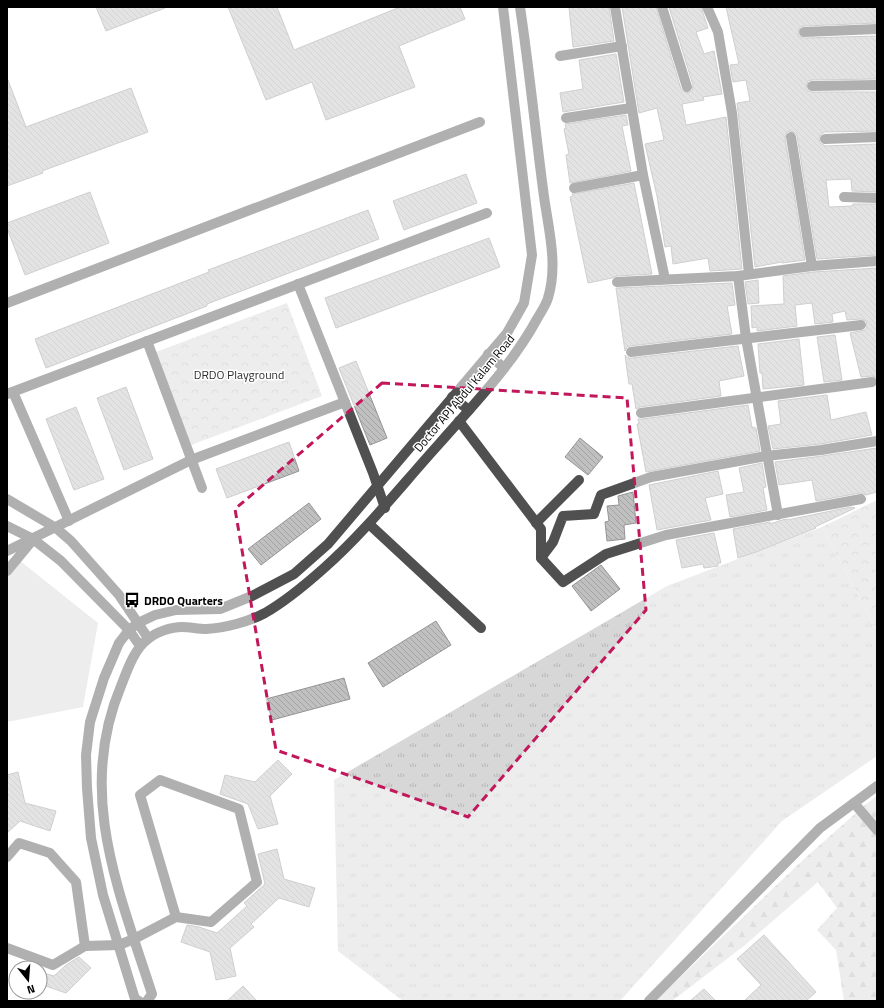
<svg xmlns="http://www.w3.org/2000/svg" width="884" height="1008" font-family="'Titillium Web',sans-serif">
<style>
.grass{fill:url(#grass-tufts)}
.forest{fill:url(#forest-firs)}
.park{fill:url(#park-crowns)}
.pitch{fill:#d7d7d7}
.building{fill:url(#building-back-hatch);stroke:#949494}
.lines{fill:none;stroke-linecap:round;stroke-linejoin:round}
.minor{stroke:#505050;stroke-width:10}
.marked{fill:none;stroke:#c2185b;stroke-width:3;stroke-dasharray:8 5;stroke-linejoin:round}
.labels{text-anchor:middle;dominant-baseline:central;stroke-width:3;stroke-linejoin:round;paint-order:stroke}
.park-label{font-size:12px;fill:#2e2e2e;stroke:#fff}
.street-label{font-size:12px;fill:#000;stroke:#fff}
.poi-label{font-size:12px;font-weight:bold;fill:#000;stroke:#fff;text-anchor:start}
</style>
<defs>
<pattern id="grass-tufts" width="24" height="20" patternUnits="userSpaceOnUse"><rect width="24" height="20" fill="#d7d7d7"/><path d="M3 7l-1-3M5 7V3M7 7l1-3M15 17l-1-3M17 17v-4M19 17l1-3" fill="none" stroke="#b7b7b7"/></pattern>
<pattern id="forest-firs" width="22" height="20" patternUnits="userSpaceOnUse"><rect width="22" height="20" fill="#d7d7d7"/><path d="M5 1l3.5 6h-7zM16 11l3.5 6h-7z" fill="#b7b7b7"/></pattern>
<pattern id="park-crowns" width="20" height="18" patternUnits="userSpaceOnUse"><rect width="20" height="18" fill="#d7d7d7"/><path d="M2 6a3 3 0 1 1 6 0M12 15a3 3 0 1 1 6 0" fill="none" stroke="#b7b7b7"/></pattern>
<pattern id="building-back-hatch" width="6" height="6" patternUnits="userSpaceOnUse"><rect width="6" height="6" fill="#c0c0c0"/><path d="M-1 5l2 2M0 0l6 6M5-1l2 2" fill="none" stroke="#a3a3a3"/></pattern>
</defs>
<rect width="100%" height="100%" fill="#fff"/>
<path class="grass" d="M822,527L877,631V756L782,821L620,1001H403L338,951L334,780L667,586Z"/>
<path class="forest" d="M877,796V1001H844L836,950L817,930L837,908L818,882L745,945L672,1001H655L803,860L865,805Z"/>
<g class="park">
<path d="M287,303L322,396L191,445L156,352Z"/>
<path d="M877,500V631L822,527Z"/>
</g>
<path class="pitch" d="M19,560L98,623L83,707L7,722V575Z"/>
<g class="building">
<path d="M96,7H164L165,8L106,31Z"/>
<path d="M228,7H277L294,50L400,7H460L465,19L399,46L415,87L326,120L312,82L266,100Z"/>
<path d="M569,7H609L614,41L573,47Z"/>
<path d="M622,7H656L681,89L686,93L692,91L693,85L669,7H701L708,28L696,32L704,54L714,51L722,94L703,97L704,100L682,104L686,125L726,117L742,269L710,271L708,258L673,264L671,246L665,247L657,196L645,144L664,140L657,108L639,113Z"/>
<path d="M726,7H877V23L804,26L800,27L798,32L799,36L804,38L877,36V79L812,80L808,81L806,86L807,90L812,92H877V131L825,132L821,134L819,139L820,143L825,146L877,144V192L852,191L851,179L826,180L829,207L852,206L853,204H877V255L817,259L797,136L796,133L790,131L787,132L785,138L805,260L782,263V262L755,267L737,103L750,101L746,80L733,82L730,65L739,64Z"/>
<path d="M616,54L624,102L563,112L560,93L583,89L579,60Z"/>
<path d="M7,80H8L26,127L131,88L148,132L42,171L43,173L7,186Z"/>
<path d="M626,115L628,125L622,126L631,171L570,183L566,155L569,154L564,129L566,128L565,124Z"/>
<path d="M466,174L477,203L404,230L393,201Z"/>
<path d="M634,183L652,274L617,276L612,278L588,283L570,197L573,196L572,194Z"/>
<path d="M90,192L109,243L25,275L7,228V223Z"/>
<path d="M368,210L379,239L207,304V306L46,368L35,339L209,272L208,270Z"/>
<path d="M489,238L500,267L336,328L325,298Z"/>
<path d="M877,268V378L872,376L861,377L850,333L865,330L867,327L866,321L861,319L847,320L845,311L832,314L833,322L815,324L812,303L795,305L797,326L757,331V327L752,328L751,306L784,304L783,276L813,272Z"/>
<path d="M758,280L759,303L748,304L745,282Z"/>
<path d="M732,283L735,305L727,306L732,334L630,346L627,347L625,351L616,288Z"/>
<path d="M835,335L842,380L824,382L817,337Z"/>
<path d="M799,339L804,385L763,389L762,373H760L758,344Z"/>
<path d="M738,346L744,376L719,381L721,396L640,407L636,409L632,384H629L625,355L628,358H632Z"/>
<path d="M356,361L387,438L370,445L339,368Z"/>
<path d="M126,387L153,459L124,470L97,398Z"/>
<path d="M827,395L831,420L866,412L872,435L820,444L773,449L768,426L781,424L778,401Z"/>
<path d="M748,405L752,427L756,428L760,451L646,472L637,424H639L638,419H642Z"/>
<path d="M76,407L104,479L74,490L46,419Z"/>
<path d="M580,438L603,457L588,475L565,457Z"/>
<path d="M289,442L299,471L227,498L216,469Z"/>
<path d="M877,448V492L866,495L860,493L816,501L812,480L779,485L775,462L822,456Z"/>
<path d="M762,463L766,487L763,488L767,510L730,517L726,495L744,492L739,468Z"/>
<path d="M718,471L723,494L705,498L711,520L657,530L649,485Z"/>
<path d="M633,492L636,523L624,525L625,539L607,541L605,522L609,521L607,506L619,505L618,496Z"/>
<path d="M309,503L321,519L261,565L248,549Z"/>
<path d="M851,507L855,508L815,527L816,528L756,552L738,558L733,529L770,522V524L782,520L787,519V520Z"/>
<path d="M714,533L721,563H718V566L704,568L703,564L682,568L676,540Z"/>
<path d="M601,565L620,589L591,611L572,586Z"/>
<path d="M436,621L451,645L383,687L368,663Z"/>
<path d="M344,678L350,699L272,720L266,699Z"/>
<path d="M278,760L292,774L270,796L278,824L258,829L248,804L220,794L225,775L255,782Z"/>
<path d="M18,772L25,803L56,811L50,831L20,821L7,833V775Z"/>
<path d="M277,849L284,879L315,888L309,907L279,898L251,924L254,927L230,948L236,976L216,980L210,952L181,942L187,925L199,927L217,933L247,906L244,903L265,884L258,854Z"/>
<path d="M764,935L816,992L806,1001H744L761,985L737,959Z"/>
<path d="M79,957L91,968L66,993L40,984V972L54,976L66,965Z"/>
<path d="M243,986L257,1001H227Z"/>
<path d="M704,989L716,1001H690Z"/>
</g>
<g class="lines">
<g class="minor">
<path d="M615,7L643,175L665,279"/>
<path d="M662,7L687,87"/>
<path d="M707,7L718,32L732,113L749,274"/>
<path d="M804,32L877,29"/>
<path d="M560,56L622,46"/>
<path d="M812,86L877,85"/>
<path d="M566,118L631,108"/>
<path d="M791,137L812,266"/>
<path d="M825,139L877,137"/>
<path d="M574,188L643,175"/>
<path d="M844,197L877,198"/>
<path d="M738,276L746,338L778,515"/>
<path d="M617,282L738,276L812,266L877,261"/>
<path d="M298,284L373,473L385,508"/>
<path d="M7,303L480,122"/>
<path d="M147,341L202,488"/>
<path d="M631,352L861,325"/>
<path d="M488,354L504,368"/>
<path d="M13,392L69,521"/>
<path d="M7,394L487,213"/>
<path d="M452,397L469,410"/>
<path d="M641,413L872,382"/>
<path d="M459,421L541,529V558L563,582L606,554L666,535L861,499"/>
<path d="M7,499L56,528L71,541L119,595L148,638"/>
<path d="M536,523L579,480"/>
<path d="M369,524L481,628"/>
<path d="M7,526L33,539L61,561L129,630L140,646"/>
<path d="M7,551L191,460L345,402"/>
<path d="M541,558L553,542L563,516L594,514L601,495L651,477L766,456L821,450L877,441"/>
<path d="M7,571L31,542"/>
<path d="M854,803L877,830"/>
<path d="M7,857L19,843L50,853L76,882L85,946"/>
<path d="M7,948L53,965L85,946L119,945L134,939L176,917L140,795L160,780L239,809L257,882L211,922L176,917"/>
<path d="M139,1001L135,999L103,895L91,838L87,788L86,755L90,722L104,678L119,643L129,630L138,623L155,615L176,610L220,609L252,596L294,574L328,544L507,333L524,303L532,255L503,7"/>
<path d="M147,1001L152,994C119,891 76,793 121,686C127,671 134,649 148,639C156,632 171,627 182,627C190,627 198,629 206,629C225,628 248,622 265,613C286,601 305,585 323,569C366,531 401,486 439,444C474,404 512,365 537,319C541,312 546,305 548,298C559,262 547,224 543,189C535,128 529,67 520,7"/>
<path d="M649,1001L820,828L877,786"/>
</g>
</g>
<path d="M0 0H884V1008H0ZM382,383L627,398L646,610L468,817L276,750L235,509Z" fill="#fff" fill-opacity=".55" fill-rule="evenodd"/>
<path class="marked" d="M382,383L627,398L646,610L468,817L276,750L235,509Z"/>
<defs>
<symbol id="bus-bare" viewBox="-9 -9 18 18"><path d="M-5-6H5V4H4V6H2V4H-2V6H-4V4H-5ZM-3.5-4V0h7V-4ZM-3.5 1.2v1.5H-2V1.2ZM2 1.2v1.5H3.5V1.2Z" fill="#000" stroke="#fff" stroke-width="2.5" paint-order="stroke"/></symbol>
</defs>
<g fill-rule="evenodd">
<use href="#bus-bare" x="121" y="589" width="22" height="22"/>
</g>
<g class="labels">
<g class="park-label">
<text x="239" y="374">DRDO Playground</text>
</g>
<g class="street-label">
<text transform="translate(464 393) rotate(-50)">Doctor APJ Abdul Kalam Road</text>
</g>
<g class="poi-label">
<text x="144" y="600">DRDO Quarters</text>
</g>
</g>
<rect width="884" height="1008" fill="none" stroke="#000000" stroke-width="16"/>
<g transform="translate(28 980) rotate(163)"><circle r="19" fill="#ffffff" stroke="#999999"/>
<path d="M0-3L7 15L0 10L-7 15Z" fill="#000000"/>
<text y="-6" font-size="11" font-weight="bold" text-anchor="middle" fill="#000000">N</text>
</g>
</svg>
